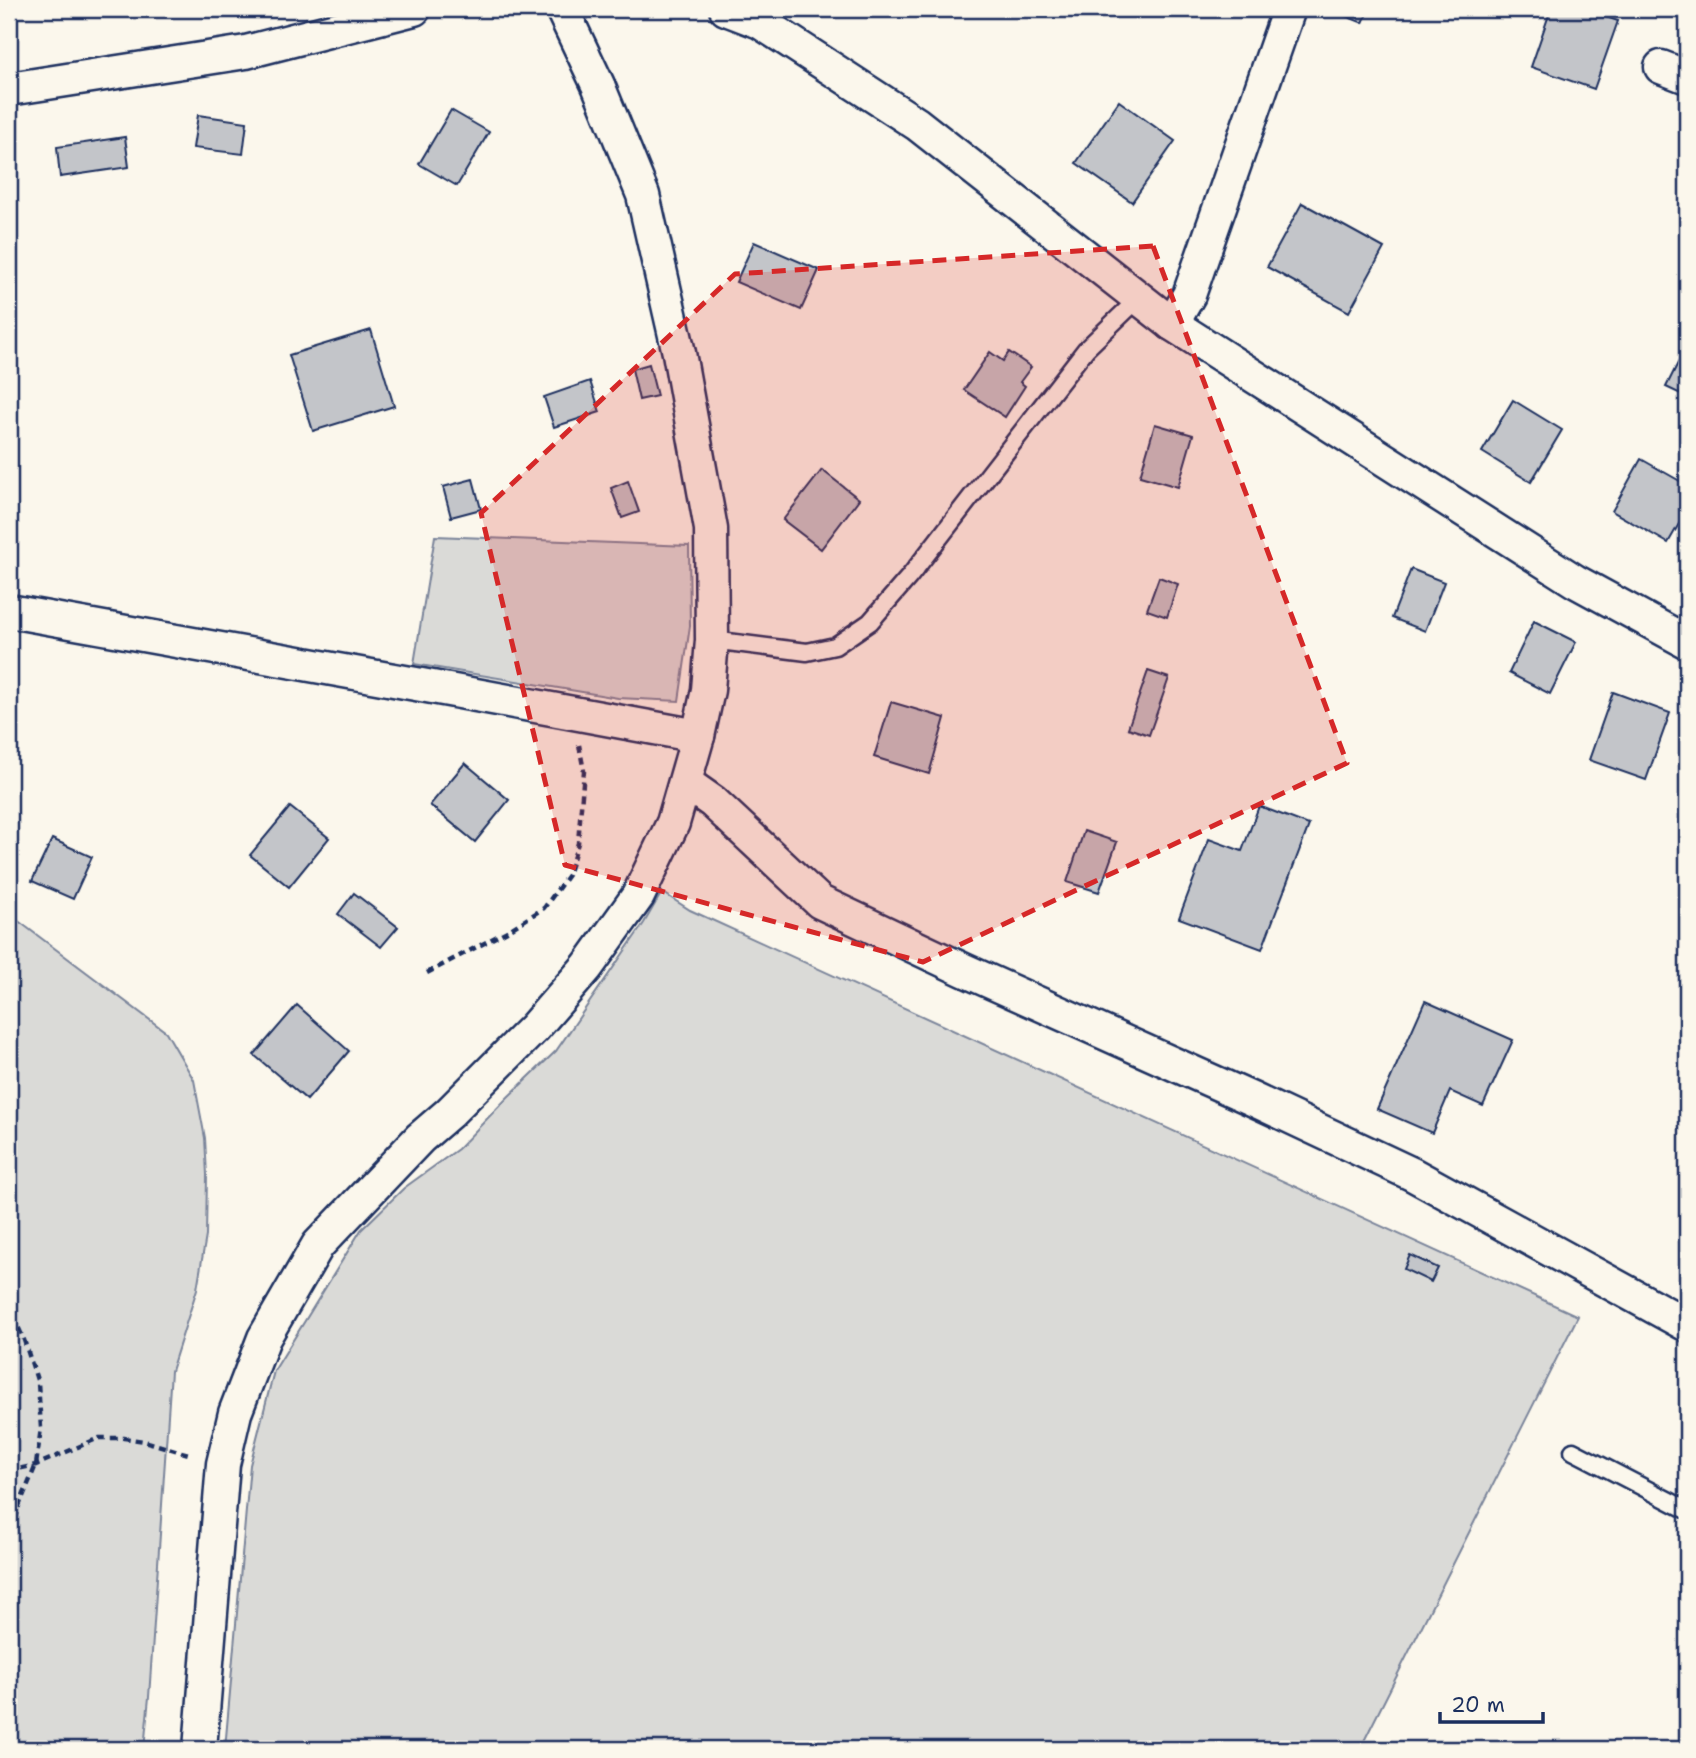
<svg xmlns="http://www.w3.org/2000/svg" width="1696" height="1758" font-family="'Shantell Sans',sans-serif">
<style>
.green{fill:#dadad7;stroke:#7a849a;stroke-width:2}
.building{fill:#c3c5c9;stroke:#1b2f5e;stroke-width:2}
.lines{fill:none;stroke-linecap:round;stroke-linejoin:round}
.service-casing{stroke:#1b2f5e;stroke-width:21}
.minor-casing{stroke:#1b2f5e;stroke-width:37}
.path{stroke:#1b2f5e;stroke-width:4.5;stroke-dasharray:7 5;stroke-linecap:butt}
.service{stroke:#fbf7ec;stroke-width:16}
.minor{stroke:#fbf7ec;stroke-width:32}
.marked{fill:#d62828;fill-opacity:0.2;stroke:#d62828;stroke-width:5;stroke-dasharray:14 9;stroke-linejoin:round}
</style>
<rect width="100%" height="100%" fill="#fbf7ec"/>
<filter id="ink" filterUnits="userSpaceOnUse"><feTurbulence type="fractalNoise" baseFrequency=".0143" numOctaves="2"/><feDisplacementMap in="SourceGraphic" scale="14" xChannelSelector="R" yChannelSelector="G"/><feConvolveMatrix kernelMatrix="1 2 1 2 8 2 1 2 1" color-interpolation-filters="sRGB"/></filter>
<g filter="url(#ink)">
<g class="green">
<path d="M435,536L689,546L690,626L679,701L618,698L414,664Z"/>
<path d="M662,892L690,910L1578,1316L1360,1749H225L250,1465L274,1371L361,1230L404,1188L458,1149L508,1097L556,1051L644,923Z"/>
<path d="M9,914L166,1032L194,1080L205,1138L207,1175L206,1236L197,1289L171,1371L149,1697L144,1749H9Z"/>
</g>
<g class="building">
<path d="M1328,9H1369L1363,23Z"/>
<path d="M1551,9H1582L1618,21L1594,89L1531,67Z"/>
<path d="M1119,101L1175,141L1132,202L1076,163Z"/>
<path d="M451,110L489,132L457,186L419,164Z"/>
<path d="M198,115L247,122L243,154L193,148Z"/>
<path d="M125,137L129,167L60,177L57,147Z"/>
<path d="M1302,203L1384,248L1349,312L1267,267Z"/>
<path d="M754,242L819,270L801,310L736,282Z"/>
<path d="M371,330L394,406L313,431L289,355Z"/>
<path d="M1687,345V397L1666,387Z"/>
<path d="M990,352L1003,361L1009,352L1031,367L1020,382L1025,386L1005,417L964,390Z"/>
<path d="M649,364L657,396L639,400L632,369Z"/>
<path d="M590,381L600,412L554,427L544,397Z"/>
<path d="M1513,400L1562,430L1531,482L1482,452Z"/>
<path d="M1155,424L1193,435L1178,487L1140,476Z"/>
<path d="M1641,459L1687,485V510L1668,543L1612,511Z"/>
<path d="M822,470L859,499L821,549L783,520Z"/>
<path d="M473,479L481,509L451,517L443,487Z"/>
<path d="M628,481L639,512L622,518L611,488Z"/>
<path d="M1411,569L1444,582L1425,631L1392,618Z"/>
<path d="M1159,577L1178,584L1167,617L1147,610Z"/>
<path d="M1534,621L1576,642L1550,694L1509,673Z"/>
<path d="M1148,671L1169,678L1149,735L1128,728Z"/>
<path d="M1613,692L1670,713L1646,780L1589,760Z"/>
<path d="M891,702L945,718L929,774L874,757Z"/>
<path d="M465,763L509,800L475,842L430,805Z"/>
<path d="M1259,806L1309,825L1262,949L1179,918L1209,839L1242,851Z"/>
<path d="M290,807L329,838L289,887L250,855Z"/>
<path d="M1084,831L1117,842L1099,892L1067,882Z"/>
<path d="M52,839L92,857L73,899L32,881Z"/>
<path d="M354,893L398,927L381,947L338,914Z"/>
<path d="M1425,1001L1513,1040L1483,1106L1450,1091L1432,1133L1377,1109Z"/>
<path d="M297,1005L349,1051L307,1100L254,1055Z"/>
<path d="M1410,1255L1438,1268L1431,1282L1404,1269Z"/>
</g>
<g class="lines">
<defs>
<g id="service">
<path d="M712,640L807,652L835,646L870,622L909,577L1086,349L1139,298"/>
<path d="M1573,1451L1687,1510"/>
</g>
<g id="minor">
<path d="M726,9L760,22L917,124L1172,324L1575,581L1687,642"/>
<path d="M1661,67L1687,77"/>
<path d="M9,89L246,52L414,9"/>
<path d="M1172,324L1189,295L1289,9"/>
<path d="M9,611L416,684L698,736"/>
<path d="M686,783L713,802L820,902L964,970L1252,1099L1412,1174L1687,1325"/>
<path d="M200,1749L223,1464L235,1413L264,1338L318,1245L420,1138L449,1113L534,1028L587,967L638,896L673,823L698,736L708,690L712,640L711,529L679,353L643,195L598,85L562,9"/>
</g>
</defs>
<use href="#service" class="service-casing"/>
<use href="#minor" class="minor-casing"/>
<g class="path">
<path d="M427,973L509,930L544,908L568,875L578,843L584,771L579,745"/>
<path d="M9,1306L24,1340L38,1383L41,1428L36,1465L19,1506L9,1548"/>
<path d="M9,1471L36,1465L99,1438H124L144,1441L192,1455"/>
</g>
<use href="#service" class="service"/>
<use href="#minor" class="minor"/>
</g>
</g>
<path class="marked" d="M1153,246L1347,763L923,962L565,865L481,513L735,274Z"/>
<rect width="1696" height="1758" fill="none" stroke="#fbf7ec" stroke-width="35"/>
<rect x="18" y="18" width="1661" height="1723" fill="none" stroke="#1b2f5e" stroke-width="2.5" filter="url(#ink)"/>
<path d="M1440 1712v10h103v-10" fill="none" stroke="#1b2f5e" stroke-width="3.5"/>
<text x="1451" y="1712" font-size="21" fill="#1b2f5e" stroke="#fbf7ec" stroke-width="5" paint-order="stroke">20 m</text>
</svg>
